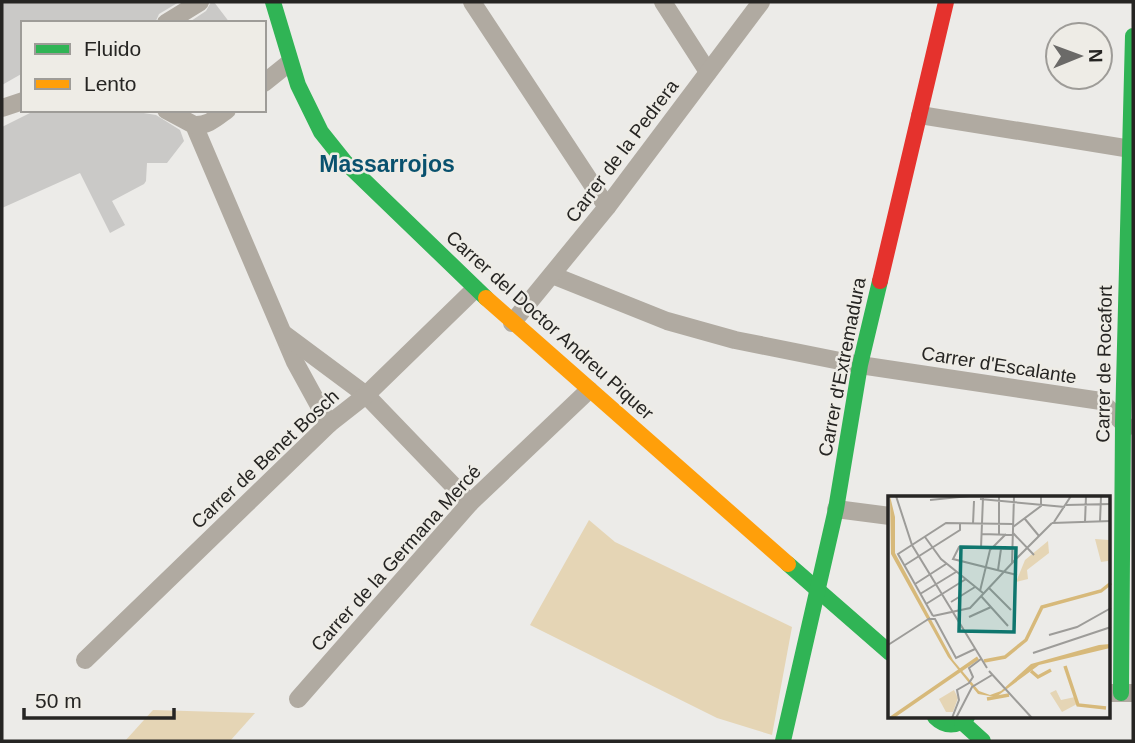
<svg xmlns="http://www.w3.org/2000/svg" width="1135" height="743" font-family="Arial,sans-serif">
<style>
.green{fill:#e5d5b5}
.building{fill:#cac9c7}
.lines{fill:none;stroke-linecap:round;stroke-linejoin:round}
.street{stroke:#b0aaa1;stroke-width:18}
.fast{stroke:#30b455;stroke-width:16}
.slow{stroke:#ff9f0a;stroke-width:16}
.jam{stroke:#e5322d;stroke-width:16}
.labels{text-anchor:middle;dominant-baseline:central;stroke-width:5;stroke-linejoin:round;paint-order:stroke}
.street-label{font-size:19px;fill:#262523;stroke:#eeece6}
.quarter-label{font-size:23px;font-weight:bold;fill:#09516e;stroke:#eeece6}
.inset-river{fill:none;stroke:#d7b97a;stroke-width:3.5}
.inset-road{fill:none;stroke:#9d9c99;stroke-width:2}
.view{fill:#0f766e;fill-opacity:0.15;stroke:#0f766e;stroke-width:3.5}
.inset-edge{fill:none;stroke:#262523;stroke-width:3.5}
</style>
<rect width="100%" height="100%" fill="#ecebe8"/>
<g class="green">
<path d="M589,520L615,542L792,627L772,735L717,718L530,625Z"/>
<path d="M153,710L255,713L230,741H125Z"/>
</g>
<g class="building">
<path d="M2,2H179L159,14L155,23H23V73L2,85Z"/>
<path d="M211,2H214L230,23H188L206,11Z"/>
<path d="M36,110H125L156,115L180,130L184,141L167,163H147L146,181L144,184L112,201L125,225L110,233L80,173L2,208V127Z"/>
</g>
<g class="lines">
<g class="street">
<path d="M472,2L607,207"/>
<path d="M663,2L708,72"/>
<path d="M166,23L200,2"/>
<path d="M264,83L289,63"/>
<path d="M2,108L23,101"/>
<path d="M166,110L194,125L295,362L329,424"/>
<path d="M920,115L1131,149"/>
<path d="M194,125C208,126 216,118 227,110"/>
<path d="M552,275L667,321L735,340L860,365L1101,401L1127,427"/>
<path d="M512,323L607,207L761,2"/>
<path d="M284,334L366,395L470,503"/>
<path d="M836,509L890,516"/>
<path d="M85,660L329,424L366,395L475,289"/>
<path d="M1109,693H1133"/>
<path d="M298,699L470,503L589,390"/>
</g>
<g class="fast">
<path d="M273,2L298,85L321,132L345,162L486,298"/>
<path d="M788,564L890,653"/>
<path d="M1121,693L1123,423L1133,36"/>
<path d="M935,717C945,727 957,727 967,717"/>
<path d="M962,722L983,741"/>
<path d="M783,741L836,509L860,365L880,281"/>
</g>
<path class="slow" d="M486,298L788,564"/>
<path class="jam" d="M880,281L946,2"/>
</g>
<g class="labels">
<g class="street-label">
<text transform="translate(622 151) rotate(-53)">Carrer de la Pedrera</text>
<text transform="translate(550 325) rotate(42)">Carrer del Doctor Andreu Piquer</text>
<text transform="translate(1104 364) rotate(-89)">Carrer de Rocafort</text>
<text transform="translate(999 365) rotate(9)">Carrer d'Escalante</text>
<text transform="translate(842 367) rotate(-79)">Carrer d'Extremadura</text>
<text transform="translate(265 459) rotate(-43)">Carrer de Benet Bosch</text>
<text transform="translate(396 558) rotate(-48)">Carrer de la Germana Mercé</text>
</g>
<g class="quarter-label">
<text x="387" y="164">Massarrojos</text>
</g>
</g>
<g transform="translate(888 496)">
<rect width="222" height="222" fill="#ecebe8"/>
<path d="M207,43L221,44L222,75L220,65L213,66ZM160,45L161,57L139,74L140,83L128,86L137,64ZM66,194L70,202L65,216H58L51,203ZM168,194L173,204L187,201L189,208L174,216L162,197Z" fill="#e5d5b5"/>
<path d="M2,0L7,21V57L65,164L91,195L102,199L113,195L143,168L211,149L222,148V152L151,169L108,201L90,198L60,161L3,58Z" fill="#d7b97a"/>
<path class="inset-river" d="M96,165L117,161L138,144L154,111L213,95L223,87M177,170L190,209L218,212M143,175L150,181L163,174M99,203L121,199M3,222L90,162"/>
<path class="inset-road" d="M8,0L24,49L99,172M111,0V38M92,3L177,11M42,4L81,0M178,9L223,8M137,23L151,40M212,25L213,1M166,26L183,0M197,26L198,0M164,27L223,25M85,28L86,5M125,31L153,10V0M125,37L146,59M94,38L125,39M37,41L53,63L95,97M93,52L95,2M124,53L71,51L65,63L129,79M126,65L164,27M124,67L126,0M17,69L72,34V28M110,74L113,53M27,88L58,68M101,92L123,114M92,95L102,54L118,38M32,98L68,76M93,100L120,130M63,106L87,91M38,108L78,83M45,120L10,58L58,27L125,28M45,120L82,112L126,65M81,121L103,111M41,123H47L68,162L87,153M161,139L189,131L223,112M0,149L42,122M145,157L223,131M101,175L144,222M64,222L71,204L69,194L81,187L85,181L81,172L93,163M68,222L84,191L104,179"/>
<path class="view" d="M73,51L128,52L126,136L71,135Z"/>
<rect width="222" height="222" class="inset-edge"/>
</g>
<rect width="1135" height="743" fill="none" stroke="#262523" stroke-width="7"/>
<rect x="21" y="21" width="245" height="91" fill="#eeece6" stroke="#9e9c98" stroke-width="2"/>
<rect x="35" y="44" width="35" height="10" fill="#30b455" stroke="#9e9c98" stroke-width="2"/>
<text x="84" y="56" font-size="21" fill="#262523">Fluido</text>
<rect x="35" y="79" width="35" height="10" fill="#ff9f0a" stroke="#9e9c98" stroke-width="2"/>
<text x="84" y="91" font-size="21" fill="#262523">Lento</text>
<g transform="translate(1079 56) rotate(89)"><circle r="33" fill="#eeece6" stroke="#9e9c98" stroke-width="2"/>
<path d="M0-5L12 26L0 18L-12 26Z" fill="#6b6a68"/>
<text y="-10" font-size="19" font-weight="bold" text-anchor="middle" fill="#262523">N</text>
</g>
<path d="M24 708v10h150v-10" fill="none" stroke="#262523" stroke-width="3.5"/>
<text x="35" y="708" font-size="21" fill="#262523" stroke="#eeece6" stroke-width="5" paint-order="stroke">50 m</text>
</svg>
